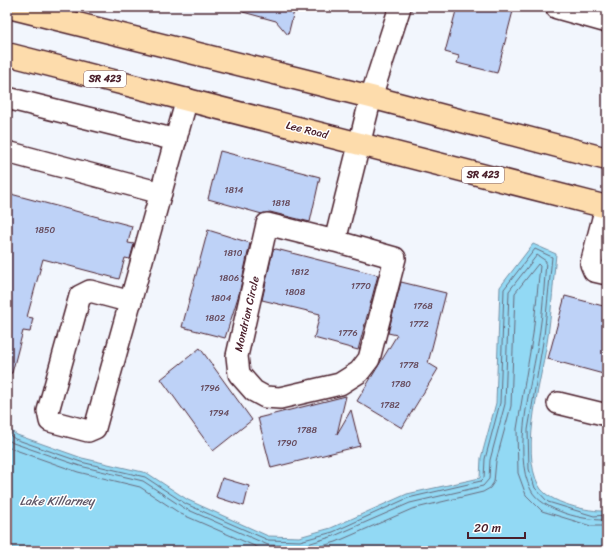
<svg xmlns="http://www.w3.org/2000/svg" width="614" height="558" font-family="Sriracha,sans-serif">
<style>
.water{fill:#92d9f4;stroke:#758fa4}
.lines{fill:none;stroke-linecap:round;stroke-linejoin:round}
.shore{stroke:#67697b;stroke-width:1}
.building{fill:#bed2f7;stroke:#4a1f2b}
.minor-casing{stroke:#4a1f2b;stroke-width:24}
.major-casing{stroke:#4a1f2b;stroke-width:25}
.minor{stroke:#fff;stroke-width:21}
.major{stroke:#fddcac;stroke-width:22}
.labels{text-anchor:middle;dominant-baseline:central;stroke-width:3;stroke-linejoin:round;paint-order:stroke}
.number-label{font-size:9px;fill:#674c5e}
.shield{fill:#fff;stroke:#80626b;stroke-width:1}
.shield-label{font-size:10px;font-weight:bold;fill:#4a1f2b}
.street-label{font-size:11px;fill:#4a1f2b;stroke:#fff}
.water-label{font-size:12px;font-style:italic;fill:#605767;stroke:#fff}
</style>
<rect width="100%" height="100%" fill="#f2f6fd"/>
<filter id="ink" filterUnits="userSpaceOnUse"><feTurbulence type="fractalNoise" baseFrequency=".025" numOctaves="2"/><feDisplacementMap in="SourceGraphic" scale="8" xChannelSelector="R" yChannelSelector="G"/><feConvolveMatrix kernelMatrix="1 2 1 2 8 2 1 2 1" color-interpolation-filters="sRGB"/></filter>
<g filter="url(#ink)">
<path class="water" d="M533,244L556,254C553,281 552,308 548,336C543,375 519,450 539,486C548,503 588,512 607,511V551H7V428L17,435L82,458L147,473L188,500L268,536L299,537L331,528L407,494L480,478L481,458L496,403L500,287Z"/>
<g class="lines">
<g class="shore">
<path d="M7,433L15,439L81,462L145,477L186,504L268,540L300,541L333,532L408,498L481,481L484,478L485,459L500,403L504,289L535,249L552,257L544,336L528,430L529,469L535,488L548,502L594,516L607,515"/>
<path d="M7,439L13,443L80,466L143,481L184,508L268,545L301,546L334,536L410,503L483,486L489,479L490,460L505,404L509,291L537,255L546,261C544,286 543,312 539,337C533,378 511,453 531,490C542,511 585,521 607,520"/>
<path d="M7,447L78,472L140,487L181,514L266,551"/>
<path d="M305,551L336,542L412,509L483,492L490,488L494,482L496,461L511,406L515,293L538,264L540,266L533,334L517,429L518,473L526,495L542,511L591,526H607"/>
</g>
</g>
<g class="building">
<path d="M244,7H295L288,35L276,21L243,12Z"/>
<path d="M457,7H514L497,73L457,63L459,56L445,52Z"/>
<path d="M220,151L320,177L310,222L270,212L262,214L208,199Z"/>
<path d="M7,193L132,226L128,243L134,244L130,259L125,258L119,279L43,259L27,317L33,318L30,332L23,331L12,373H7Z"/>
<path d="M208,230L250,243L239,294L225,338L182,327Z"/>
<path d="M276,249L378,275L358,350L314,338L320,314L262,300L273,250Z"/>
<path d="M401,282L446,293L428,363L438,369L402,428L357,401L397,335L388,333Z"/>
<path d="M565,296L607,307V375L548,359Z"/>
<path d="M200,348L252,420L213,451L161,379Z"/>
<path d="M346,396L337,434L351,410L360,446L271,468L258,418Z"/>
<path d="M222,478L249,486L244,506L216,497Z"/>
</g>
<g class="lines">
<defs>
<g id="minor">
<path d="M557,8L607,22"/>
<path d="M7,98L176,140"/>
<path d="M7,152L161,193"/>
<path d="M606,207L591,264L594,271L607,274"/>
<path d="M335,241L395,258L369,359L359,372L340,384L280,398L265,397L254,391L239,374L237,356L267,224L335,241L371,97L400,7"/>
<path d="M131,302L90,291L80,296L48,411L50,421L88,431L95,428L187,99"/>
<path d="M558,403L607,415"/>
</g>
<g id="major">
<path d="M9,7L371,97L607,159"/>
<path d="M7,54L607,207"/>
</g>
</defs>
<use href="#minor" class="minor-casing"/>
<use href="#major" class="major-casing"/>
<use href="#minor" class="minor"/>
<use href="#major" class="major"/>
</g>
</g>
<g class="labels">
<g class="number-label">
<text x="234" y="190">1814</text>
<text x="281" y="203">1818</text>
<text x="45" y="230">1850</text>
<text x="233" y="253">1810</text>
<text x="300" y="272">1812</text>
<text x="229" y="278">1806</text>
<text x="361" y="286">1770</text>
<text x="295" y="292">1808</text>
<text x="221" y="298">1804</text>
<text x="423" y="306">1768</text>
<text x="215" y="318">1802</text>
<text x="419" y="324">1772</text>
<text x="348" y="333">1776</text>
<text x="409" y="365">1778</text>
<text x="401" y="384">1780</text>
<text x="210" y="388">1796</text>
<text x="390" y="405">1782</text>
<text x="219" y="413">1794</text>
<text x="307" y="430">1788</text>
<text x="287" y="443">1790</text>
</g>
<g class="shield">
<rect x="84" y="71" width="42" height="16" rx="3"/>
<rect x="462" y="167" width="42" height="16" rx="3"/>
</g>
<g class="shield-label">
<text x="105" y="79">SR 423</text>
<text x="483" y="175">SR 423</text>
</g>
<g class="street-label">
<text transform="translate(307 130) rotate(14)">Lee Road</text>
<text transform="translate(247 314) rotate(-77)">Mondrian Circle</text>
</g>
<g class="water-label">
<text x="57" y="501">Lake Killarney</text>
</g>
</g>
<rect width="614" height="558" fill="none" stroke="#fff" stroke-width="24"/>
<rect x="12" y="12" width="590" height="534" fill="none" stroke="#4a1f2b" stroke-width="1.5" filter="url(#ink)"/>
<path d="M468 532v6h57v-6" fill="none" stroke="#4a1f2b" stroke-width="2"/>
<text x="474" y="532" font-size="12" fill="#4a1f2b" stroke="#ffffff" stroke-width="3" paint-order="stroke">20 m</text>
</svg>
